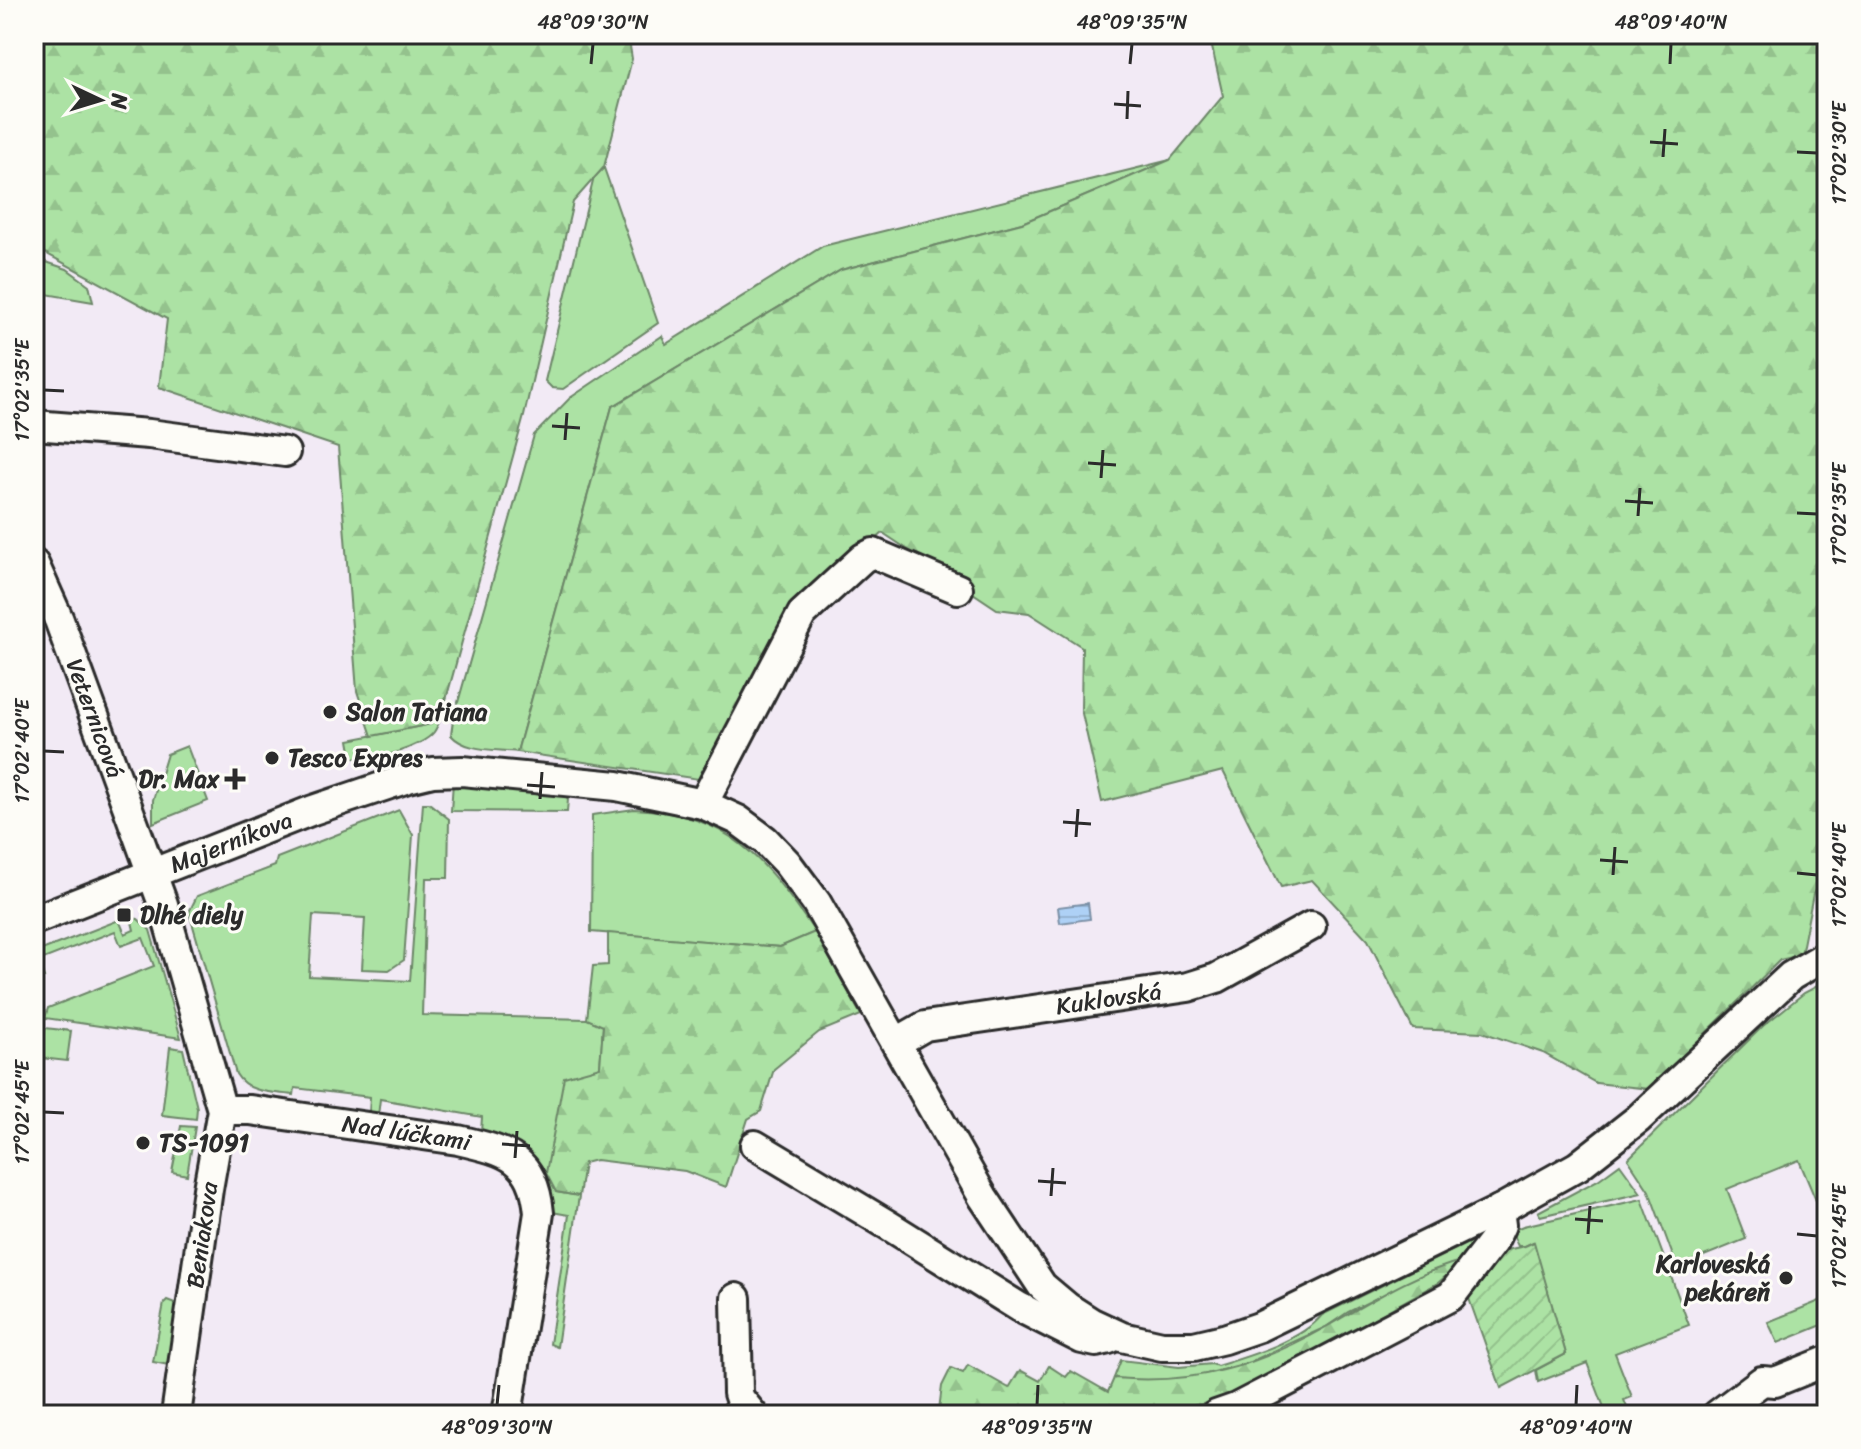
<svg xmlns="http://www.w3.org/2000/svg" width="1861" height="1449" font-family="Sriracha,sans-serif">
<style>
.green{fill:#ace2a4;stroke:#6c8668;stroke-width:2}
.forest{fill:url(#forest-firs);stroke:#6c8668;stroke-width:2}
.garden{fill:url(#garden-furrows);stroke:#6c8668;stroke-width:2}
.water{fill:url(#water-rules);stroke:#7a8fa5;stroke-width:2}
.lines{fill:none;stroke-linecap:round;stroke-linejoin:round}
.minor-casing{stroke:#2b2b2b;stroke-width:34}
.minor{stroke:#fdfcf7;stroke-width:28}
.ticks{fill:none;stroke:#2b2b2b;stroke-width:3}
.poi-dot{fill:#2b2b2b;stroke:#fdfcf7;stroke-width:3}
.labels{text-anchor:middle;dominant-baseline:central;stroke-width:6;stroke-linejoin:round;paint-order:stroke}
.poi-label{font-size:24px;font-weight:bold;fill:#2b2b2b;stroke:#fdfcf7;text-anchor:start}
.street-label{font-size:24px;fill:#2b2b2b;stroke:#fdfcf7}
.neatline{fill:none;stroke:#2b2b2b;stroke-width:3}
.ticks-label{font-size:20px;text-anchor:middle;fill:#2b2b2b}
</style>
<defs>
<pattern id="forest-firs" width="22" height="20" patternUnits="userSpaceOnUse" patternTransform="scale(2)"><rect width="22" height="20" fill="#ace2a4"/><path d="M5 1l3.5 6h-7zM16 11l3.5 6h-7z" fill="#94c28d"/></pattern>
<pattern id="garden-furrows" width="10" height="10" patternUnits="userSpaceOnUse" patternTransform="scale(2)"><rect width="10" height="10" fill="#ace2a4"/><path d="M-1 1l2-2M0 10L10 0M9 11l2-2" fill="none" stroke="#94c28d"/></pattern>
<pattern id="water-rules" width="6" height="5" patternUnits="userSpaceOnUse" patternTransform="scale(2)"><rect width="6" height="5" fill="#aed1f6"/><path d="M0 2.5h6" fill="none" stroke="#96b4d3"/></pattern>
</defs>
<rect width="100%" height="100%" fill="#f2eaf5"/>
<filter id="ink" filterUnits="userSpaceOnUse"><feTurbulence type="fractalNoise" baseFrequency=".0125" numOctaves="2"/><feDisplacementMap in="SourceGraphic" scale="16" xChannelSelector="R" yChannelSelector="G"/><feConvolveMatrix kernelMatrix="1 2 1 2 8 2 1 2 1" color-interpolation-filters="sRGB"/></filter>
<g filter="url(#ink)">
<g class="green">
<path d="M1170,160L1022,223L841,270L612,407L517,752C496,749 466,752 451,735L453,720L534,435L570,398L662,336L666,344L823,246Z"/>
<path d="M604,168L658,323L563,389L552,388L545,381L594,177Z"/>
<path d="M34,258L67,269L89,285L93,302L34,292Z"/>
<path d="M447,696C444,707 441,722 434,732C423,747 369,764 352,757L349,740L431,724Z"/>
<path d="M187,746L208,801L153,823V800L167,754Z"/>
<path d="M453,782L564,794L568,799L567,812L451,811Z"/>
<path d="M423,803H429L449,819L448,878H426L422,1015L587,1019L603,1025L600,1067L556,1192L579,1196L557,1347L550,1344L569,1215L552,1212L481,1132L482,1117L380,1099L378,1116L369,1114L370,1097L295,1088L294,1095C273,1092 248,1094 236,1074L189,912L197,896L275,866L277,858L399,810L413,835L404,960L389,970L362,969L365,918L313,915L309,976L410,981Z"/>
<path d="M634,809C730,814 764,858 815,932L780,947L591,932L592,815Z"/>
<path d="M131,918L138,919L150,930L181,1038L45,1018L48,1008L154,966L143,938L121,946L115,931L38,961L44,978H34V953L119,920L125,934L134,930Z"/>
<path d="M1827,981V1202L1817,1203L1799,1160L1727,1189L1746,1239L1677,1267L1649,1191L1628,1159L1763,1026L1804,993Z"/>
<path d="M45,1028L71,1031L67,1061L41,1058Z"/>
<path d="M170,1047L183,1049L197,1108L196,1119L162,1115Z"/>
<path d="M181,1126L195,1127L187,1175L172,1172Z"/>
<path d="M1620,1164L1641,1193L1540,1216L1538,1212L1598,1180Z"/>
<path d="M1642,1199L1689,1325L1615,1353L1632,1397L1624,1400L1630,1415H1607L1587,1363L1538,1382L1536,1370L1566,1354L1533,1242L1525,1246H1518L1511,1231L1523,1226Z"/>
<path d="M1484,1235L1464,1260L1427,1273L1348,1312L1326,1327L1250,1362L1192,1378L1155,1382L1114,1378L1121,1360L1179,1367L1212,1364L1217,1366C1249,1356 1301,1341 1322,1315Z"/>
<path d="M1827,1298V1323L1778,1343L1768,1322Z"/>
<path d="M167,1300L175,1303L178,1308L169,1365L153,1362L164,1303Z"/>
</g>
<g class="forest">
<path d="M34,34H638L629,40L632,59L604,167L573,202L524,416L447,696L431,724L372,736L357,691L338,447L159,387L167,319L34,247Z"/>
<path d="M1209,34H1827V867L1813,894L1801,955L1780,960L1649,1089L1596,1083L1543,1053L1482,1032L1413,1029L1368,940L1312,880L1281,887L1223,771L1102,802L1081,709L1082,647L1029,613L997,609L883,533L796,609L705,780L517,752L612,407L841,270L1022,223L1170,160L1223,96Z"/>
<path d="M815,932L861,1015L819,1032L774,1069L761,1111L748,1119L726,1187L685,1171L596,1160L584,1163L579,1196L556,1192L546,1173L564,1077L600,1067L603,1026L587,1019L593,966L608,965V933L780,947Z"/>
<path d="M1464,1260L1438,1283L1259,1382L1213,1402L1144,1415L939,1410L942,1386L951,1368L963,1373L968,1365L1009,1388L1020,1370L1040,1381L1049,1366L1066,1377L1071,1371L1108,1392L1114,1378C1195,1385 1255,1367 1326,1327C1370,1302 1415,1273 1464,1260Z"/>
</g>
<path class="garden" d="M1534,1242L1566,1354L1501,1388L1467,1293L1497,1252L1525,1246Z"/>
<path class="water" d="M1088,903L1090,919L1060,923L1058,907Z"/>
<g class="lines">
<defs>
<g id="minor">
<path d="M34,425L149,434L285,452"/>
<path id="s1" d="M34,564L59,620L163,904L222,1110L208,1189L176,1415"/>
<path d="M703,804L802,614L863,558L873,553L958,589"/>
<path id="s2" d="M34,920L313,810L408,778L433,772L462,771L617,786L703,804L738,820L765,840L787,863L816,902L983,1197L1042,1286L1067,1307L1092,1323L1122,1337L1162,1346H1194L1224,1339L1259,1327L1499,1210L1578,1166L1638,1119L1791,976L1827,955"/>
<path id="s3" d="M897,1042L925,1026L1188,987L1217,978L1311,926"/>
<path id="s4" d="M222,1110H250L458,1140C506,1151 534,1157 539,1213L507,1415"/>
<path d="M755,1145L888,1225L1019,1307L1082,1339L1096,1342L1109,1339"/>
<path d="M736,1298L738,1393L740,1399L753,1415"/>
<path d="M1216,1415L1236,1408L1451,1296L1494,1240L1501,1225L1499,1210"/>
<path d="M1717,1415L1762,1381L1775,1382L1827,1361"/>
</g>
</defs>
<use href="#minor" class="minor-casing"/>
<use href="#minor" class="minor"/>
</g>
</g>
<path class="ticks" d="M591,64L593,44M1130,64L1132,44M1670,64L1671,44M1114,104L1141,106M1127,119L1128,91M1650,142L1678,144M1797,152L1817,153M1663,157L1665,129M44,390L64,391M552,426L580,428M565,440L567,413M1088,463L1116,465M1101,478L1103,450M1625,501L1653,503M1797,513L1817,514M1638,516L1640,488M44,751L64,752M527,785L555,787M540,799L542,772M1063,822L1091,824M1076,837L1078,809M1600,860L1628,862M1797,873L1817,875M1613,875L1615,847M44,1112L64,1113M502,1144L530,1146M515,1158L517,1131M1038,1181L1066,1183M1051,1196L1053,1168M1575,1219L1603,1221M1588,1234L1590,1206M1797,1234L1817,1236M497,1405L499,1385M1037,1405L1038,1385M1576,1405L1577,1385"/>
<g class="poi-dot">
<circle cx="330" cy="712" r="8"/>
<circle cx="272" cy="758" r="8"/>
<path d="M231 767h8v8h8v8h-8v8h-8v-8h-8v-8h8z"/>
<rect x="116" y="907" width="16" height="16" rx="4"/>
<circle cx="143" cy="1143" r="8"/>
<circle cx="1786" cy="1278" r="8"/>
</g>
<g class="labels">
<g class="poi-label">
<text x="346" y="712">Salon Tatiana</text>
<text x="288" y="758">Tesco Expres</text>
<text x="219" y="779" text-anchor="end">Dr. Max</text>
<text x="140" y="915">Dlhé diely</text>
<text x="159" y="1143">TS-1091</text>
<text x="1770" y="1264" text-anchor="end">Karloveská<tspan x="1770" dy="28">pekáreň</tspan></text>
</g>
<g class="street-label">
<text stroke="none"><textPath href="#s1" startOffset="166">Veternicová</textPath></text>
<text stroke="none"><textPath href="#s2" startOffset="212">Majerníkova</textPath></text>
<text stroke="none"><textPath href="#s3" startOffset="218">Kuklovská</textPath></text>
<text stroke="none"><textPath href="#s4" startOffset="186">Nad lúčkami</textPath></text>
<text transform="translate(202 1235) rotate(-82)">Beniakova</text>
</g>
</g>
<rect width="1861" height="1449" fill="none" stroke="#fdfcf7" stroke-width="88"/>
<g transform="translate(100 100) rotate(94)" stroke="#fdfcf7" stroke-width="6" paint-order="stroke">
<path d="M0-6L14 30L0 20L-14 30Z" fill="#2b2b2b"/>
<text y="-12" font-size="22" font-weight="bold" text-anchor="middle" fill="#2b2b2b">N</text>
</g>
<rect x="44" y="44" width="1773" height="1361" class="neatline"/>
<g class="ticks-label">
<text x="593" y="29">48°09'30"N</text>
<text x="1132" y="29">48°09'35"N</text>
<text x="1671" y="29">48°09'40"N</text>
<text transform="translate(1839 153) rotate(-90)" y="7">17°02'30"E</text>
<text transform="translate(22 390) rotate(-90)" y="7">17°02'35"E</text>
<text transform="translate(1839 514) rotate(-90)" y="7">17°02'35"E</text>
<text transform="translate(22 751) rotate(-90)" y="7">17°02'40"E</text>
<text transform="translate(1839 875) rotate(-90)" y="7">17°02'40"E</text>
<text transform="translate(22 1112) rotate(-90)" y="7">17°02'45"E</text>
<text transform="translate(1839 1236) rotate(-90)" y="7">17°02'45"E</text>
<text x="497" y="1434">48°09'30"N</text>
<text x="1037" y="1434">48°09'35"N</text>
<text x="1576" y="1434">48°09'40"N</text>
</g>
</svg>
